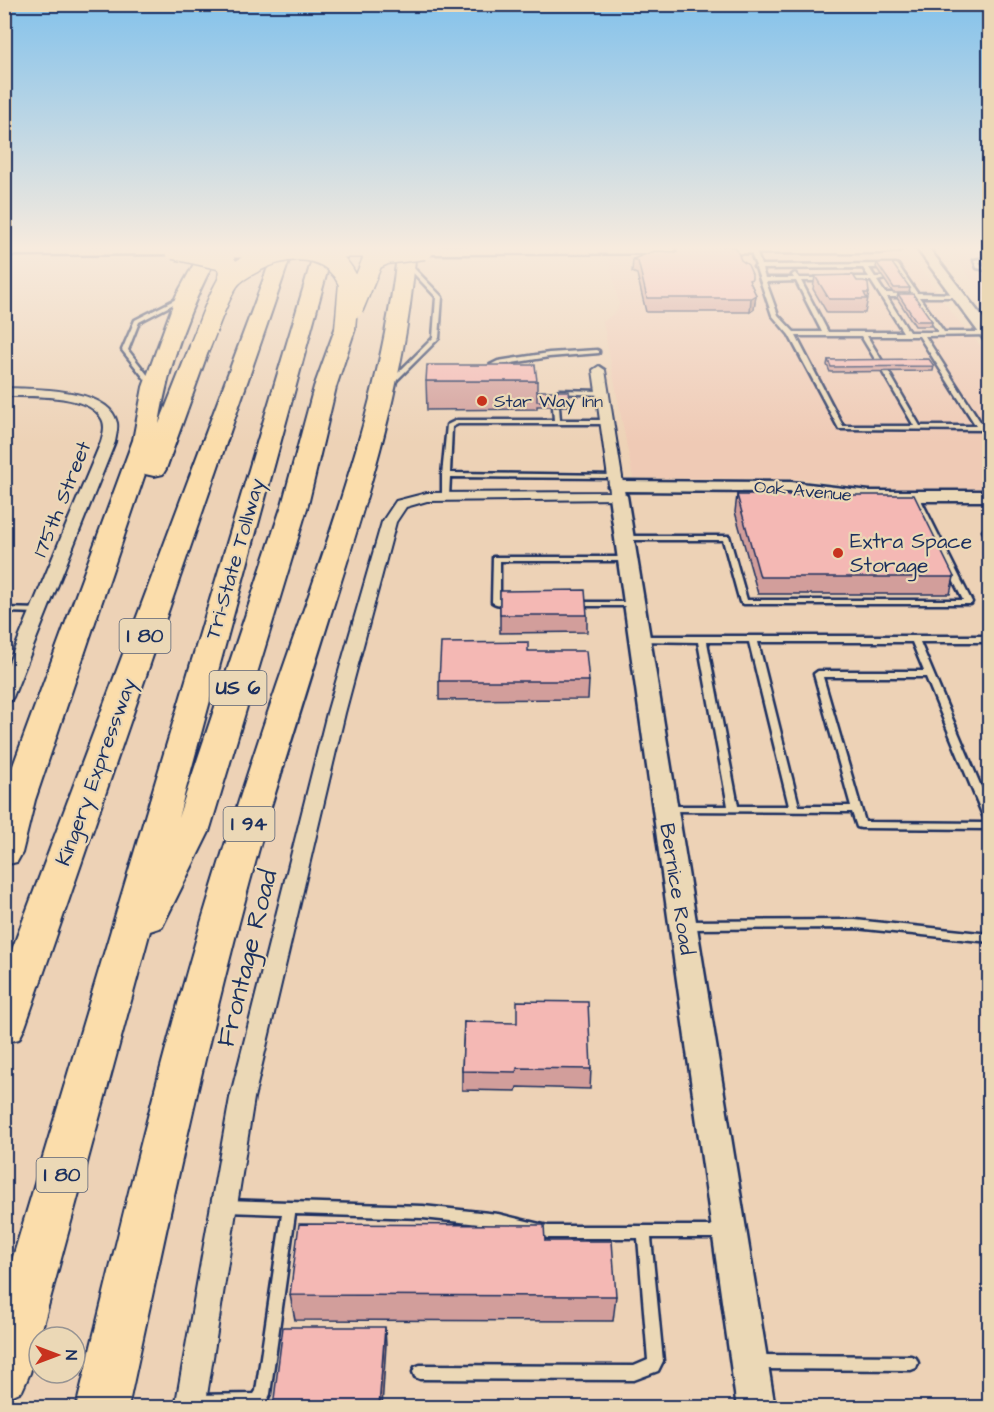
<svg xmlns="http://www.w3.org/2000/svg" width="994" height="1412" font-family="'Architects Daughter',sans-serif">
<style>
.built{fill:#efcab5}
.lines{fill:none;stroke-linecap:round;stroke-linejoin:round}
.service-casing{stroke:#1b2f5e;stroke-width:5}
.minor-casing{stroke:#1b2f5e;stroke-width:4}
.tertiary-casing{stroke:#1b2f5e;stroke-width:5}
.primary-casing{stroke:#1b2f5e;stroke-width:5}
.motorway-casing{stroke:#1b2f5e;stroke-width:4}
.service{fill:#ebd8b6;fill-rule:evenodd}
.minor{fill:#ebd8b6;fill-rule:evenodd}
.tertiary{fill:#ebd8b6;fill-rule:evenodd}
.primary{fill:#fbddab;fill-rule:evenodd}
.motorway{fill:#fbddab;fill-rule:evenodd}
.primary-bridge-casing{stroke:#1b2f5e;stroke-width:20;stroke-linecap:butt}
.motorway-bridge-casing{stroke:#1b2f5e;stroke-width:23;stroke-linecap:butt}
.primary-bridge{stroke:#fbddab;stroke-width:17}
.motorway-bridge{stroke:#fbddab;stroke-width:20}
.wall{fill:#d29e9b;stroke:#1b2f5e;stroke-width:1.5}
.shaded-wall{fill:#ab817e;stroke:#1b2f5e;stroke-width:1.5}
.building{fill:#f4b8b4;stroke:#1b2f5e;stroke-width:1.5}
.poi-dot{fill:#c8321e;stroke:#ebd8b6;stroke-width:2}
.labels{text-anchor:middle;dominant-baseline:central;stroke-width:4.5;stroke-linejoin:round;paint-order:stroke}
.far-poi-label{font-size:18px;fill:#1b2f5e;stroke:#ebd8b6;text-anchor:start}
.far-street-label{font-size:18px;fill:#1b2f5e;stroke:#ebd8b6}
.shield{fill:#ebd8b6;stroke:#596278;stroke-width:1.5}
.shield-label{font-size:20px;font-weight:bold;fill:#1b2f5e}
.street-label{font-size:21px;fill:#1b2f5e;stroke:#ebd8b6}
.poi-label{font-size:21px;fill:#1b2f5e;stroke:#ebd8b6;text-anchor:start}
.near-street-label{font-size:26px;fill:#1b2f5e;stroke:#ebd8b6}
</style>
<rect width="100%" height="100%" fill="#edd2b6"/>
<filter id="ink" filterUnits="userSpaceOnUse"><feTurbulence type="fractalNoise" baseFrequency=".0167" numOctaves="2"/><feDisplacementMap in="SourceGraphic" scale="12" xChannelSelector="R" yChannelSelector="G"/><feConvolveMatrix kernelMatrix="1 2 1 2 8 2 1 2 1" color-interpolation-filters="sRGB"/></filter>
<g filter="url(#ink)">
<g class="built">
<path d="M989,251V303L954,256L965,253Z"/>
<path d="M873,253L895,256L917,264L955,317L989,355V488H861L812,479L633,478L603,322L617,311L619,305L608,256Z"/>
</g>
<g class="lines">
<defs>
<g id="service">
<path d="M752,246L755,248L761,265L896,264L898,265L917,293L959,294L960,295L957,297H919L944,332H986L989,334L988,335L925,336L983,426H990V430L839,429L789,335L772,315L756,268L754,267L756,266L749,248ZM863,268L869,277H846L843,279L846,281H871L903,332H828L801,281H826L829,279L828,278H799L795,273L792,275L794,278H765L762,269ZM869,268H894L912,293H885L877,281L885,279L882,277H875ZM796,281L822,332H794L778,315L766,282ZM887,297H914L938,332H909ZM796,336H861L878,364L881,366L884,364L867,336H919L976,426H920L888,371L885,369L882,371L914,426H843Z"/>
<path d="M990,257V260L979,262L981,266L990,268V271L977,268L974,260Z"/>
<path d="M406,260L442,297L439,338L393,384H389V382L433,338L436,297L404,263L403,262Z"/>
<path d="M182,296L187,297L139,322L128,350L157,387L152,388L122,350L135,320Z"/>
<path d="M597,350L599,351V353L549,357L500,365L495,367L493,375L488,374L490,365L498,361L549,353Z"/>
<path d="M559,390L602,391L605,393L602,395L557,393L556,392Z"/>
<path d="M556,405L559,407L560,420H607L610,422L607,424H458L452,427L450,473L615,475L617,476V478L450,477L449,497L448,499H442V475L447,425L457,420H554L553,407Z"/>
<path d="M912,494H915L919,496L972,602L971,604H744L740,602L723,540H624L620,538L624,536H729L747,600H963L911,496Z"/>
<path d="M987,527H990V537H987L983,531Z"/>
<path d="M493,557H628L632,559L628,561H500V600H512L516,602C511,606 497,606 492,602Z"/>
<path d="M574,602H634L638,604L634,606H574L573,604Z"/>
<path d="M4,608L40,609L44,611L40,613L4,612Z"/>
<path d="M639,636H990V642H920L990,808V829L861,828L857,827L852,812L665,811L663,809L665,807L668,806H728L698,642L636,641L635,639ZM707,642H749L789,806H738ZM758,642H912L924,671H818L814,674L851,806H799ZM823,677H926L986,823L865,822Z"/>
<path d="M855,920L990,934V942L855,928L685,929L681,928L680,925L681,922L685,921Z"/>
<path d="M226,1200L423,1206L498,1214L548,1226H724L729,1228L731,1232L729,1236L724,1238H651L663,1361L658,1371L634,1380L420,1379L415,1377L413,1372L415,1367L420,1365L634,1366L648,1360L638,1238H548L498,1226L423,1218L295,1214L270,1394C267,1402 264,1404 256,1408H188L186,1402L188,1397L193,1395L254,1394L256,1391L282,1214L226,1212L221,1210L219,1206L221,1202Z"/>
<path d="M758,1355L911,1356L916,1358L918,1363L916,1368L911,1370L758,1369L753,1367L751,1362L753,1357Z"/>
</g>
<g id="minor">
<path d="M599,366L605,370L625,496L623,499L427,501L406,507L396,522L345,713L254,1098L205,1408H175L230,1098L327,713L382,522L396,501L427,493L610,492L593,370Z"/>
<path d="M4,388C32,389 110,387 117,423C118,429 116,436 115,442L13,697L10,701L4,702V674L101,442C103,435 106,426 102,419C89,393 29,396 4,396Z"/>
</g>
<g id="tertiary">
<path d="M915,246H927L990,327V342L985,341Z"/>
<path d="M617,481L791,482L869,491H990V501H869L791,492L621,491L627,496L775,1408H737L609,496L616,491L608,486L611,482Z"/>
</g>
<g id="primary">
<path d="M4,246H179L182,249L174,254L4,255Z"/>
<path d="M419,246H906L898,251L879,253L424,254L416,249Z"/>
</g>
<g id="motorway">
<path d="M204,246H222C191,304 169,360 159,424L190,346L193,342L200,340L207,342L210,346L166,469L163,474L154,476L145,474L35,800L22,853L17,862L4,865V790L133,440L143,387L176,296Z"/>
<path d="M276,246H294L25,1027L19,1039L4,1043V971Z"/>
<path d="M316,246H334L178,818L282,505L314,387L335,329L338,325H352L355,329L336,387L308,505L209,832L162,927L150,931L30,1373L22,1391L4,1399V1287Z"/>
<path d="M398,246H416C408,366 374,477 338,591C315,664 292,737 270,810C213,1007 171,1207 128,1408H76C125,1207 172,1006 236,810C259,737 284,664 310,592C349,478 386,366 398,246Z"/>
</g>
</defs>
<use href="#service" class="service-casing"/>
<use href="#minor" class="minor-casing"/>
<use href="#tertiary" class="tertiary-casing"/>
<use href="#primary" class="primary-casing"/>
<use href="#motorway" class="motorway-casing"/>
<use href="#service" class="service"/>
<use href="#minor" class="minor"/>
<use href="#tertiary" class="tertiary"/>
<use href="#primary" class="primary"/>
<use href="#motorway" class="motorway"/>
<defs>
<path id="primary-bridge" d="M185,249H408"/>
<g id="motorway-bridge">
<path d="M174,249L223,260L229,268L228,281"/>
<path d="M353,308L373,260L386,254L424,249"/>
<path d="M200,346C209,325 216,301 228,282C233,273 245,267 253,263C287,245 331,242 349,283L345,329"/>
</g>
</defs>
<use href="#primary-bridge" class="primary-bridge-casing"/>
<use href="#motorway-bridge" class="motorway-bridge-casing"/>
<use href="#primary-bridge" class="primary-bridge"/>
<use href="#motorway-bridge" class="motorway-bridge"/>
</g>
<g class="wall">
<path d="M675,246L751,284L756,295L754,309L750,312H646L637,274L632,272L633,259L675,252Z"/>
<path d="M877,263L910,288L909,293H893L876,267Z"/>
<path d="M815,276L857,281L869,293L865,313H827L813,289Z"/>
<path d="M898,294L932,321L931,326H915L897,298Z"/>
<path d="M828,360L934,366L933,371L830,372L827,365Z"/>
<path d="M426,381H537V391L570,401V406H537V409L427,410Z"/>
<path d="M737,495L954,577L950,594H758L735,512Z"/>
<path d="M500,591L587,615V632L500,633Z"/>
<path d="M528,651L589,681L588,699L439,700V681Z"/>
<path d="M464,1022L591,1069L590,1089L517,1087L516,1091L462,1090V1071Z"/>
<path d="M545,1241L616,1296L613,1321L295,1320L290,1295Z"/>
</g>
<g class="shaded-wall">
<path d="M756,295L754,309L750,312L751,298Z"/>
<path d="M385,1327L386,1345L382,1407H379Z"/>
</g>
<g class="building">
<path d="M675,246H729L736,248L741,260L748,265L752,274V279L749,280L756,295L751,298H647L638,261L633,259L655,251L677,252Z"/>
<path d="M877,263H892L910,288H894Z"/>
<path d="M853,275L857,281H864L868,284L869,293H864L867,299H829L815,276Z"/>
<path d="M898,294H913L932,321H916Z"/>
<path d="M929,359L934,366L831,367L828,360Z"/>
<path d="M427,365H535L537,381H426Z"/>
<path d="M537,391H569L570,401H537Z"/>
<path d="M737,495H914L954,577H760Z"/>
<path d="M585,590L587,615H500V591Z"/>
<path d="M528,642V651H586L589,681H439L441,643Z"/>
<path d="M517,1001L588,1002L591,1069L517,1068L516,1072L462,1071L464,1022L517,1023Z"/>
<path d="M299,1224L544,1225L545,1241H612L616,1296L290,1295Z"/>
<path d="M283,1327H385L379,1407H273Z"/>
</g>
</g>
<linearGradient id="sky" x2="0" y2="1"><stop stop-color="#84c2eb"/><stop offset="0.56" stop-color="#f7ebde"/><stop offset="1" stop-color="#f7ebde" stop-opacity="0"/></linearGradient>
<rect width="994" height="443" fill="url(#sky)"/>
<g class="poi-dot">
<circle cx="482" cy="401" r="6"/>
<circle cx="838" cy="553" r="6"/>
</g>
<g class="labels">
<g class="far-poi-label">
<text x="494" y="401">Star Way Inn</text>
</g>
<g class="far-street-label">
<text transform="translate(803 491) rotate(5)">Oak Avenue</text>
</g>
<g class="shield">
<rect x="119.5" y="619" width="51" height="34" rx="4.5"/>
<rect x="209.5" y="671" width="57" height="34" rx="4.5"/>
<rect x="223.5" y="807" width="51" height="34" rx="4.5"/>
<rect x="36.5" y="1158" width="51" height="34" rx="4.5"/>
</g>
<g class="shield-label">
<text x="145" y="636">I 80</text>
<text x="238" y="688">US 6</text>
<text x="249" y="824">I 94</text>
<text x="62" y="1175">I 80</text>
</g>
<g class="street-label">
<text transform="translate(62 499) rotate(-68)">175th Street</text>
<text transform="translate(235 559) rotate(-74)">Tri-State Tollway</text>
<text transform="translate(96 772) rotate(-70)">Kingery Expressway</text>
<text transform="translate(677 889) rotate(81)">Bernice Road</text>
</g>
<g class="poi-label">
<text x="850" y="541">Extra Space<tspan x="850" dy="24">Storage</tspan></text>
</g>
<g class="near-street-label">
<text transform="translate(247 958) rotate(-76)">Frontage Road</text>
</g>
</g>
<rect width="994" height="1412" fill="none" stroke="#ebd8b6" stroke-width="24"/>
<rect x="12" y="12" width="970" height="1388" fill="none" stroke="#1b2f5e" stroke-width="2" filter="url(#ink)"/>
<g transform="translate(57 1355) rotate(90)"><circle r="28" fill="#ebd8b6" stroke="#989493" stroke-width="1.5"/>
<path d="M0-4.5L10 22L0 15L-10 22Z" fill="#c8321e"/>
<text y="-9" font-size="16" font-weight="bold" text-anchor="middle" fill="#1b2f5e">N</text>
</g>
</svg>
